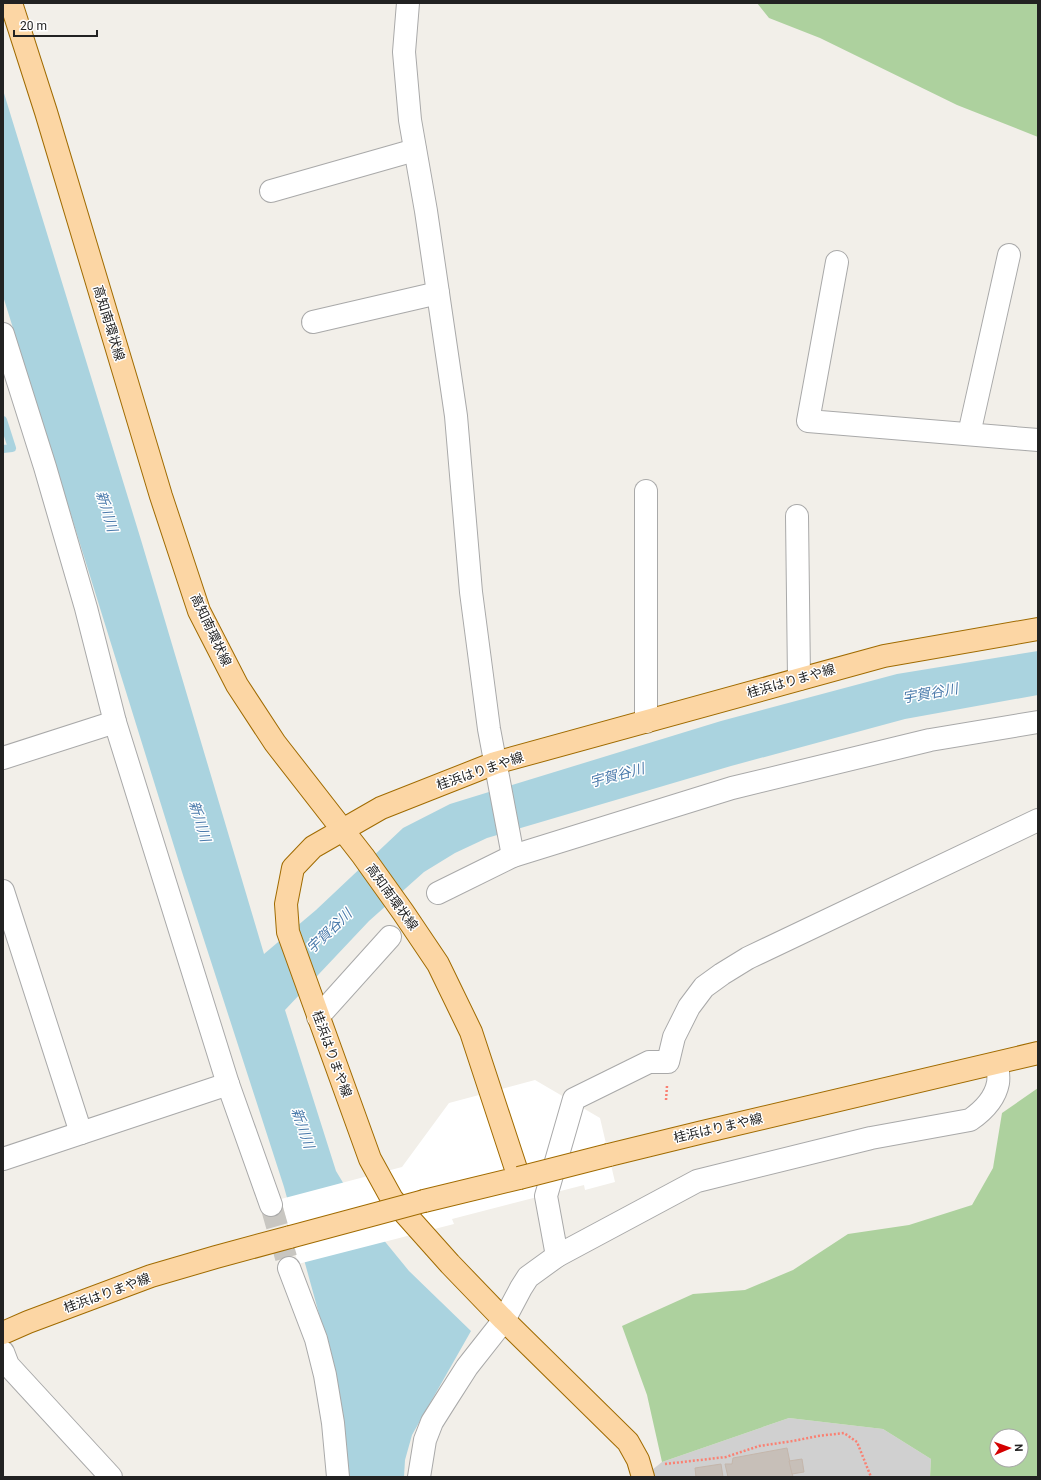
<svg xmlns="http://www.w3.org/2000/svg" width="1041" height="1480" font-family="Roboto,'Noto Sans JP',sans-serif">
<style>
.religious{fill:#d0d0d0}
.forest{fill:#add19e;fill-rule:evenodd}
.water{fill:#aad3df}
.pier{fill:#fff}
.lines{fill:none;stroke-linecap:round;stroke-linejoin:round}
.stream{stroke:#aad3df;stroke-width:8}
.building{fill:#c7bfb8;stroke:#c4b6ab}
.minor-tunnel{stroke:#c8c6c1;stroke-width:22;stroke-dasharray:22 11;stroke-linecap:butt}
.minor-casing{stroke:#a9a9a9;stroke-width:24}
.major-casing{stroke:#a06b00;stroke-width:24}
.path{stroke:#fa8072;stroke-width:2.5;stroke-dasharray:2 2;stroke-linecap:butt}
.minor{stroke:#fff;stroke-width:22}
.major{stroke:#fcd6a4;stroke-width:22}
.major-bridge-casing{stroke:#a06b00;stroke-width:24;stroke-linecap:butt}
.major-bridge{stroke:#fcd6a4;stroke-width:22}
.labels{text-anchor:middle;dominant-baseline:central;stroke-width:3;stroke-linejoin:round;paint-order:stroke}
.street-label{font-size:13px;fill:#222;stroke:#fff}
.water-label{font-size:14px;font-style:italic;fill:#4a7aab;stroke:#fff}
</style>
<rect width="100%" height="100%" fill="#f2efe9"/>
<path class="religious" d="M789,1418L883,1429L931,1459L930,1477H654L652,1470L662,1462Z"/>
<g class="forest">
<path d="M757,3H1038V137L957,105L820,38L769,18Z"/>
<path d="M1038,1088V1477H930L931,1459L883,1429L789,1418L662,1462L647,1395L622,1326L693,1294L745,1290L793,1270L848,1234L909,1225L972,1205L993,1168L1002,1113ZM997,1436H1021V1460H997Z"/>
</g>
<path class="water" d="M3,90L141,540L264,954L316,910L403,828L450,804L721,721L897,674L1038,651V695L905,719L731,766L487,838L455,853L424,872L369,921L285,1010L336,1171L360,1211L409,1271L471,1331L412,1435L405,1460L404,1477H347L327,1343L284,1187L182,872L3,296Z"/>
<path class="pier" d="M535,1080L600,1118L615,1182L585,1190L584,1185L452,1219L454,1224L298,1264L281,1199L402,1167L449,1103Z"/>
<g class="lines">
<path class="stream" d="M3,420L12,448L3,449"/>
</g>
<g class="building">
<path d="M787,1448L793,1477H728L725,1464H732L733,1458Z"/>
<path d="M802,1459L804,1472L792,1474L789,1461Z"/>
<path d="M721,1464L723,1477H696L695,1468Z"/>
</g>
<g class="lines">
<path class="minor-tunnel" d="M271,1205L289,1268"/>
<defs>
<g id="minor">
<path d="M408,3L404,52L410,120L426,211L456,416L471,592L489,729L513,856"/>
<path d="M271,191L415,150"/>
<path d="M837,262L808,421L1038,440"/>
<path d="M313,322L438,293"/>
<path d="M3,334L45,467L86,608L115,722L228,1084L271,1205"/>
<path d="M969,434L1009,255"/>
<path d="M646,491V722"/>
<path d="M797,516L799,679"/>
<path d="M3,758L115,722"/>
<path d="M3,891L81,1133"/>
<path d="M438,893L513,856L732,788L930,740L1038,722"/>
<path d="M318,1017L390,937"/>
<path d="M3,1159L228,1084"/>
<path d="M557,1256L546,1196L574,1099L649,1062H668L674,1037L689,1007L704,987L722,974L748,958L1038,820"/>
<path d="M289,1268L316,1339L325,1375L333,1423L338,1477"/>
<path d="M3,1352L8,1365L111,1477"/>
<path d="M419,1477L425,1440L432,1422L444,1403L467,1367L504,1320L521,1288L528,1277L557,1256L697,1181L871,1138L970,1120C983,1111 995,1099 998,1083C999,1077 998,1070 997,1064"/>
</g>
<g id="major">
<path d="M11,3L46,112L161,496L199,611L237,685L275,743L363,856L403,912L438,964L471,1032L519,1178L424,1201"/>
<path d="M609,1155L703,1132L1038,1053"/>
<path d="M3,1333L28,1322L151,1276L216,1257L290,1237"/>
<path d="M643,1477L638,1460L628,1442L504,1320L450,1264L392,1199L370,1159L288,932L286,904L293,868L313,847L381,808L495,763L884,656L1038,629"/>
</g>
</defs>
<use href="#minor" class="minor-casing"/>
<use href="#major" class="major-casing"/>
<g class="path">
<path d="M666,1100L667,1086"/>
<path d="M665,1464L726,1457L759,1446L793,1441L818,1436L844,1433L857,1442L871,1477"/>
</g>
<use href="#minor" class="minor"/>
<use href="#major" class="major"/>
<defs>
<g id="major-bridge">
<path d="M519,1178L609,1155"/>
<path d="M290,1237L424,1201"/>
</g>
</defs>
<use href="#major-bridge" class="major-bridge-casing"/>
<use href="#major-bridge" class="major-bridge"/>
</g>
<g class="labels">
<g class="street-label">
<text transform="translate(109 323) rotate(73)">高知南環状線</text>
<text transform="translate(211 630) rotate(65)">高知南環状線</text>
<text transform="translate(791 681) rotate(-16)">桂浜はりまや線</text>
<text transform="translate(480 771) rotate(-19)">桂浜はりまや線</text>
<text transform="translate(392 897) rotate(54)">高知南環状線</text>
<text transform="translate(332 1054) rotate(70)">桂浜はりまや線</text>
<text transform="translate(718 1128) rotate(-13)">桂浜はりまや線</text>
<text transform="translate(107 1293) rotate(-20)">桂浜はりまや線</text>
</g>
<g class="water-label">
<text transform="translate(107 511) rotate(73)">新川川</text>
<text transform="translate(930 693) rotate(-10)">宇賀谷川</text>
<text transform="translate(617 775) rotate(-15)">宇賀谷川</text>
<text transform="translate(200 821) rotate(73)">新川川</text>
<text transform="translate(329 931) rotate(-44)">宇賀谷川</text>
<text transform="translate(303 1128) rotate(71)">新川川</text>
</g>
</g>
<rect width="1041" height="1480" fill="none" stroke="#222222" stroke-width="8"/>
<g transform="translate(1009 1448) rotate(88)"><circle r="19" fill="#ffffff" stroke="#a7a7a7"/>
<path d="M0-3L7 15L0 10L-7 15Z" fill="#d40000"/>
<text y="-6" font-size="11" font-weight="bold" text-anchor="middle" fill="#222222">N</text>
</g>
<path d="M14 30v6h83v-6" fill="none" stroke="#222222" stroke-width="2"/>
<text x="20" y="30" font-size="12" fill="#222222" stroke="#ffffff" stroke-width="3" paint-order="stroke">20 m</text>
</svg>
